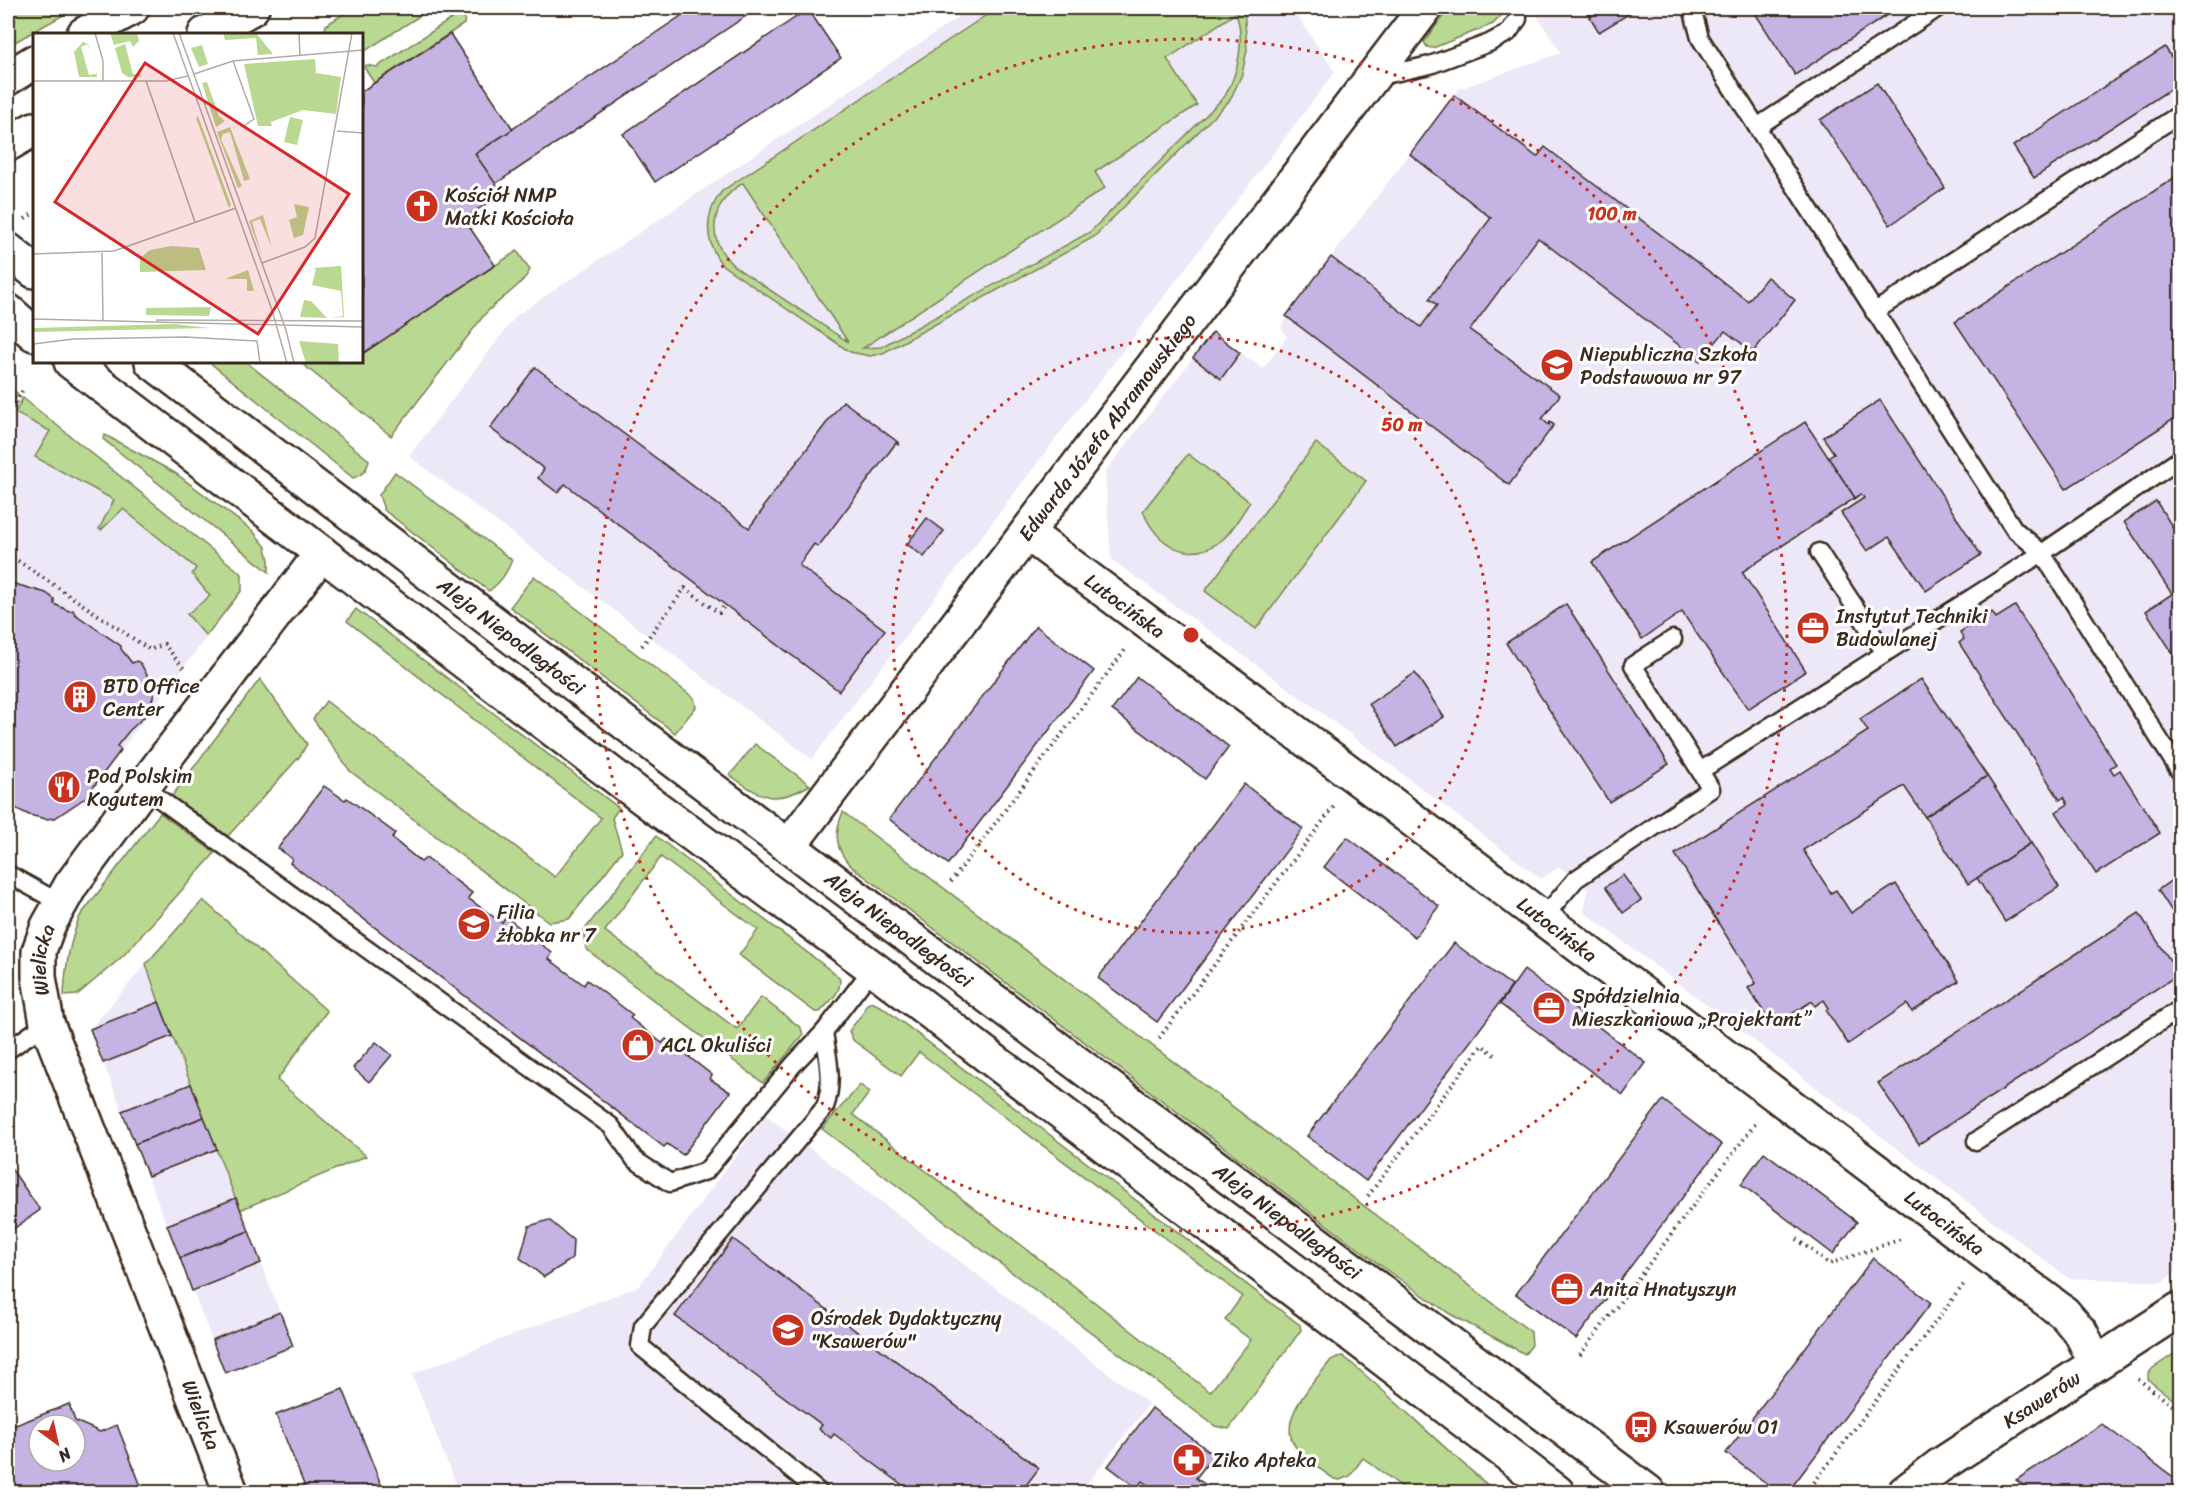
<svg xmlns="http://www.w3.org/2000/svg" width="2188" height="1500" font-family="Sriracha,sans-serif">
<style>
.built{fill:#ede8f7}
.green{fill:#b9d891;stroke:#7a8158;stroke-width:1.5;fill-rule:evenodd}
.building{fill:#c4b3e3;stroke:#3b2a1e;stroke-width:1.5;fill-rule:evenodd}
.lines{fill:none;stroke-linecap:round;stroke-linejoin:round}
.service-casing{stroke:#3b2a1e;stroke-width:21}
.minor-casing{stroke:#3b2a1e;stroke-width:38}
.tertiary-casing{stroke:#3b2a1e;stroke-width:38}
.secondary-casing{stroke:#3b2a1e;stroke-width:38}
.path{stroke:#3b2a1e;stroke-width:4;stroke-dasharray:1.5 4.5;stroke-linecap:butt}
.service{stroke:#fff;stroke-width:16}
.minor{stroke:#fff;stroke-width:33}
.tertiary{stroke:#fff;stroke-width:33}
.secondary{stroke:#fff;stroke-width:33}
.ring{fill:none;stroke:#c8321e;stroke-width:3;stroke-dasharray:3 6}
.labels{text-anchor:middle;dominant-baseline:central;stroke-width:6;stroke-linejoin:round;paint-order:stroke}
.poi-label{font-size:20px;fill:#3b2a1e;stroke:#fff;text-anchor:start}
.street-label{font-size:20px;fill:#3b2a1e;stroke:#fff}
.inset-road{fill:none;stroke:#b1aaa5;stroke-width:1.5}
.view{fill:#d62828;fill-opacity:0.15;stroke:#d62828;stroke-width:3}
.inset-edge{fill:none;stroke:#3b2a1e;stroke-width:3}
.centre{fill:#c8321e;stroke:#fff;stroke-width:3}
.ring-label{font-size:18px;text-anchor:middle;font-weight:bold;fill:#c8321e;stroke:#fff;stroke-width:6;stroke-linejoin:round;paint-order:stroke}
</style>
<rect width="100%" height="100%" fill="#fff"/>
<filter id="ink" filterUnits="userSpaceOnUse"><feTurbulence type="fractalNoise" baseFrequency=".0167" numOctaves="2"/><feDisplacementMap in="SourceGraphic" scale="12" xChannelSelector="R" yChannelSelector="G"/><feConvolveMatrix kernelMatrix="1 2 1 2 8 2 1 2 1" color-interpolation-filters="sRGB"/></filter>
<g filter="url(#ink)">
<g class="built">
<path d="M972,8H1292L1335,72L812,759L409,456L516,316Z"/>
<path d="M1532,8H2180V1269L2162,1282L2068,1278L1584,912L1588,889L1576,879L1559,867L1541,879L1318,710L1111,559L1105,472L1213,332L1263,369L1287,337L1281,327L1288,318L1286,316L1459,89L1561,53Z"/>
<path d="M8,386L242,574V590L85,798L63,814L46,819L37,818L21,811L8,798Z"/>
<path d="M146,964L159,1002L293,1346L225,1373L90,1029Z"/>
<path d="M766,1115L1149,1404L1081,1492H459L412,1374L639,1286Z"/>
</g>
<g class="green">
<path d="M15,8H76L8,46V12Z"/>
<path d="M353,8H432L362,53V34H324L326,25Z"/>
<path d="M468,8H478L465,16L464,24L374,83L364,67L366,65L377,67Z"/>
<path d="M997,8H1244L1247,50L1242,74L1230,100L1094,237L883,353L870,356L850,352L722,265C704,241 704,214 722,191ZM1236,13C1245,40 1239,71 1225,96L1090,232L881,347L863,348L1105,188L1095,172L1197,105L1167,59ZM743,183L848,342L734,266C705,239 710,203 743,183Z"/>
<path d="M1449,8H1502L1501,16L1493,24L1433,48L1427,47L1424,42Z"/>
<path d="M517,251L530,270C522,286 498,300 485,314L391,436L300,362H362V354Z"/>
<path d="M209,362H246L369,460C367,470 363,475 353,478Z"/>
<path d="M8,386L18,394L8,413Z"/>
<path d="M23,398L242,574V590L206,636L187,614L210,596L192,574L196,568L123,509L101,530L99,529L114,500L35,457L50,431L15,413Z"/>
<path d="M105,435L175,473L253,531L266,547L269,560V572L103,439Z"/>
<path d="M1316,443L1366,481L1256,629L1205,591Z"/>
<path d="M1188,454L1250,502C1241,514 1233,531 1222,540C1189,566 1156,544 1143,511Z"/>
<path d="M395,472L512,560C506,574 501,582 489,591L384,510L379,495Z"/>
<path d="M534,576L694,698L696,707L675,733L510,607Z"/>
<path d="M356,609L619,808L612,818L622,851L569,919L549,922L350,771L313,719L326,701L555,877L601,818L347,621Z"/>
<path d="M260,679L307,744L300,756L228,836L172,796Z"/>
<path d="M755,744L810,785C775,806 761,798 730,775Z"/>
<path d="M843,812L1531,1332L1532,1345L1525,1354L1450,1314L1388,1271L851,866C835,850 834,833 843,812Z"/>
<path d="M160,813L215,853L123,956L77,995L64,996C65,967 69,943 80,916Z"/>
<path d="M656,836L839,977C844,991 828,1003 820,1012H815L739,955L758,930L661,857L605,931L737,1029L761,997L801,1028L803,1035L763,1083L586,949L583,932Z"/>
<path d="M203,900L327,1011L277,1080L366,1156L240,1210L159,1002L146,964Z"/>
<path d="M871,1002L882,1007L1300,1325L1301,1330L1229,1429L1215,1426L822,1129L860,1085L870,1092L853,1114L1210,1392L1251,1340L1225,1320L1242,1296L919,1052L901,1076L853,1040L849,1031L863,1013L866,1005Z"/>
<path d="M2180,1350V1383L2174,1392L2180,1396V1405L2152,1383L2148,1379V1374L2153,1368Z"/>
<path d="M1343,1356C1396,1400 1444,1449 1496,1492H1409L1363,1458L1350,1476L1340,1480L1334,1479C1322,1470 1306,1461 1297,1449C1274,1420 1314,1383 1331,1360L1337,1357Z"/>
</g>
<g class="building">
<path d="M693,8H758L495,184L475,154Z"/>
<path d="M1583,8H1605L1590,17Z"/>
<path d="M1605,8H1629L1632,12L1599,32L1590,17Z"/>
<path d="M1764,8H1898L1795,75L1755,13Z"/>
<path d="M808,9L841,58L655,182L623,134Z"/>
<path d="M450,34L513,129L475,154L502,193L464,219L495,265L362,354V91Z"/>
<path d="M2165,47L2180,71V83L2034,178L2013,146Z"/>
<path d="M1877,83L1945,188L1890,225L1820,120Z"/>
<path d="M1454,95L1537,157L1545,147L1748,301L1767,277L1795,300L1753,352L1725,331L1700,361L1538,238L1470,330L1560,395L1542,419L1549,425L1550,422L1554,425L1509,485L1286,316L1331,257L1421,327L1437,305L1429,299L1491,218L1410,154Z"/>
<path d="M2180,174V415L2066,489L1955,322Z"/>
<path d="M1213,332L1240,353L1221,379L1193,358Z"/>
<path d="M535,367L749,528L764,508L763,507L843,401L899,443L898,445L896,443L818,547L814,544L799,565L885,630L839,691L565,484L558,493L538,478L544,469L490,428Z"/>
<path d="M1880,400L1981,555L1926,591L1889,537L1867,551L1841,513L1864,498L1861,494L1855,498L1828,457L1834,453L1823,437Z"/>
<path d="M1805,422L1855,498L1742,572L1806,671L1748,709L1682,612L1642,639L1592,562Z"/>
<path d="M2156,501L2180,539V665L2146,611L2172,594L2124,522Z"/>
<path d="M927,518L944,531L924,557L907,544Z"/>
<path d="M8,582L46,593L54,599V604L69,611L73,610L75,614L121,646V649L132,663L137,661L141,664L148,677L154,694L148,713L129,731L117,746L121,750L85,798L55,818L46,819L29,815L17,809L8,798Z"/>
<path d="M1566,604L1669,764L1609,802L1506,643Z"/>
<path d="M2015,606L2116,764L2110,768L2114,774L2120,770L2160,833L2096,874L2056,812L2068,804L2064,797L2060,800L1959,643L1964,639L1960,632L1992,612L1996,618Z"/>
<path d="M1036,626L1094,671L948,864L889,819Z"/>
<path d="M1415,673L1444,717L1397,747L1369,704Z"/>
<path d="M1137,677L1229,747L1205,779L1112,710Z"/>
<path d="M1921,679L1987,776L1925,817L1904,786L1803,850L1831,893L1836,890L1851,913L1896,884L1959,981L1912,1012L1907,1004L1848,1044L1826,1010L1829,1008L1824,1000L1815,1006L1812,1001L1773,1026L1748,988L1756,983L1675,854L1868,731L1860,719Z"/>
<path d="M1987,776L2031,843L1968,884L1925,817Z"/>
<path d="M1244,784L1303,829L1157,1022L1098,978Z"/>
<path d="M324,786L345,800L347,798L395,833L392,838L421,862L426,858L472,893L468,898L502,923L506,917L552,953L549,959L584,985L587,980L633,1015L630,1018L662,1043L666,1039L712,1075L710,1079L730,1092L683,1155L667,1144L664,1147L290,863L292,859L278,848Z"/>
<path d="M1347,837L1439,906L1415,937L1324,867Z"/>
<path d="M2031,843L2059,887L2005,922L1977,878Z"/>
<path d="M2180,874V924L2158,890Z"/>
<path d="M1623,875L1641,900L1623,913L1605,887Z"/>
<path d="M2139,913L2179,974L1919,1144L1878,1083Z"/>
<path d="M1454,943L1512,986L1366,1181L1307,1136Z"/>
<path d="M1524,970L1646,1063L1623,1095L1500,1004Z"/>
<path d="M159,1002L172,1036L103,1063L90,1029Z"/>
<path d="M376,1042L392,1055L369,1082L353,1068Z"/>
<path d="M191,1084L204,1117L135,1144L122,1111Z"/>
<path d="M1663,1100L1722,1145L1576,1339L1516,1294Z"/>
<path d="M204,1117L217,1149L148,1176L135,1144Z"/>
<path d="M1764,1152L1857,1222L1833,1254L1741,1184Z"/>
<path d="M8,1164L40,1210L9,1232L8,1229Z"/>
<path d="M236,1198L249,1231L180,1258L167,1225Z"/>
<path d="M549,1220L573,1240L572,1259L544,1277L520,1258L529,1226Z"/>
<path d="M249,1231L261,1263L192,1291L180,1258Z"/>
<path d="M733,1239L1039,1468L1021,1492H912L834,1434L831,1438L819,1429L822,1425L675,1316Z"/>
<path d="M1873,1258L1931,1303L1788,1492H1778L1726,1453Z"/>
<path d="M280,1312L293,1346L225,1373L212,1340Z"/>
<path d="M343,1389L384,1492H307L276,1415Z"/>
<path d="M69,1404L75,1421L100,1432L117,1425L141,1486L136,1488L138,1492H8V1434L10,1433L8,1428ZM39,1425H75V1461H39Z"/>
<path d="M1152,1408L1214,1455L1196,1478L1216,1492H1157L1142,1481L1137,1488L1108,1466Z"/>
<path d="M2102,1424L2180,1482V1492H2033L2016,1480Z"/>
<path d="M1254,1485L1263,1492H1248Z"/>
</g>
<g class="lines">
<defs>
<g id="service">
<path d="M1692,8L1700,38L2014,529L2042,553L2180,772"/>
<path d="M1376,77L1430,65L1489,43L1508,33L1518,19L1517,8"/>
<path d="M1757,127L1938,8"/>
<path d="M1874,312L2180,114"/>
<path d="M1819,552L1885,653"/>
<path d="M1673,639L1633,665L1700,771"/>
<path d="M143,787L611,1126L635,1160L670,1183L706,1171L793,1065L824,1032L873,968"/>
<path d="M8,874L60,903"/>
<path d="M1542,919L1576,879L1711,789L1700,771L2042,553L2180,459"/>
<path d="M8,1050L47,1023"/>
<path d="M1976,1141L2180,1009"/>
<path d="M819,1492L640,1346L643,1326L825,1107C834,1081 828,1059 824,1032"/>
</g>
<g id="minor">
<path id="s1" d="M1027,533L1368,786L2064,1313L2081,1333L2096,1363"/>
<path id="s2" d="M789,846L1425,8"/>
<path id="s3" d="M231,1492L47,1023L39,977V951L48,926L71,885L143,787L322,553"/>
<path id="s4" d="M1905,1492L1939,1466L2180,1309"/>
</g>
<g id="tertiary">
<path d="M84,34L132,8"/>
<path d="M205,34L252,8"/>
<path d="M8,78L34,62"/>
<path d="M8,144L34,129"/>
</g>
<g id="secondary">
<path d="M8,250L34,271"/>
<path d="M8,311L34,334"/>
<path d="M71,362L643,798L873,968L1557,1492"/>
<path id="s5" d="M152,362L672,759L1648,1492"/>
</g>
</defs>
<use href="#service" class="service-casing"/>
<use href="#minor" class="minor-casing"/>
<use href="#tertiary" class="tertiary-casing"/>
<use href="#secondary" class="secondary-casing"/>
<g class="path">
<path d="M1323,8L1324,9"/>
<path d="M25,219L34,213"/>
<path d="M8,419L24,387"/>
<path d="M8,554L150,650L164,644L185,670"/>
<path d="M642,646L685,588L719,613L725,605"/>
<path d="M951,882L1125,650"/>
<path d="M1159,1038L1335,805"/>
<path d="M1368,1196L1482,1045L1496,1056"/>
<path d="M1797,1239L1829,1264L1904,1238"/>
<path d="M1580,1355L1755,1124"/>
<path d="M2138,1379L2180,1411"/>
<path d="M1807,1492L1964,1284"/>
</g>
<use href="#service" class="service"/>
<use href="#minor" class="minor"/>
<use href="#tertiary" class="tertiary"/>
<use href="#secondary" class="secondary"/>
</g>
</g>
<g class="ring">
<circle cx="1191" cy="635" r="298"/>
<circle cx="1191" cy="635" r="596"/>
</g>
<defs>
<symbol id="church-disc" viewBox="-11 -11 22 22"><circle r="9.5" fill="#c8321e" stroke="#fff"/><path d="M-1.2-6h2.4v3.5h3.3v2.4h-3.3V6h-2.4V-.1h-3.3v-2.4h3.3Z" fill="#fff"/></symbol>
<symbol id="university-disc" viewBox="-11 -11 22 22"><circle r="9.5" fill="#c8321e" stroke="#fff"/><path d="M0-5L7-2L0 1L-7-2ZM-4 1L0 2.5L4 1V4Q0 6-4 4Z" fill="#fff"/></symbol>
<symbol id="office-disc" viewBox="-11 -11 22 22"><circle r="9.5" fill="#c8321e" stroke="#fff"/><path d="M-6-3h4V-5.5h4V-3h4V5H-6ZM-1-4.5V-3h2v-1.5ZM-6 0V1H6V0Z" fill="#fff"/></symbol>
<symbol id="building-disc" viewBox="-11 -11 22 22"><circle r="9.5" fill="#c8321e" stroke="#fff"/><path d="M-4-6H4V6H1V3H-1V6H-4ZM-2.5-4.3h1.7v1.8h-1.7ZM.8-4.3h1.7v1.8H.8ZM-2.5-1h1.7V.8h-1.7ZM.8-1h1.7V.8H.8Z" fill="#fff"/></symbol>
<symbol id="restaurant-disc" viewBox="-11 -11 22 22"><circle r="9.5" fill="#c8321e" stroke="#fff"/><path d="M-5-6h1v4h1v-4h1v4h1v-4h1v5L-1.5 .5V6h-2V.5L-5-1ZM5-6V6H3V1.5H1.5Q1.5-4 5-6Z" fill="#fff"/></symbol>
<symbol id="school-disc" viewBox="-11 -11 22 22"><circle r="9.5" fill="#c8321e" stroke="#fff"/><path d="M0-5L7-2L0 1L-7-2ZM-4 1L0 2.5L4 1V4Q0 6-4 4Z" fill="#fff"/></symbol>
<symbol id="shop-disc" viewBox="-11 -11 22 22"><circle r="9.5" fill="#c8321e" stroke="#fff"/><path d="M-5-2.5h2.3a2.7 3.5 0 0 1 5.4 0H5L5.5 6h-11ZM-1.5-2.5h3a1.5 2.3 0 0 0-3 0Z" fill="#fff"/></symbol>
<symbol id="bus-disc" viewBox="-11 -11 22 22"><circle r="9.5" fill="#c8321e" stroke="#fff"/><path d="M-5-6H5V4H4V6H2V4H-2V6H-4V4H-5ZM-3.5-4V0h7V-4ZM-3.5 1.2v1.5H-2V1.2ZM2 1.2v1.5H3.5V1.2Z" fill="#fff"/></symbol>
<symbol id="pharmacy-disc" viewBox="-11 -11 22 22"><circle r="9.5" fill="#c8321e" stroke="#fff"/><path d="M-2-6h4v4h4v4h-4v4h-4v-4h-4v-4h4Z" fill="#fff"/></symbol>
</defs>
<g fill-rule="evenodd">
<use href="#church-disc" x="403" y="187" width="38" height="38"/>
<use href="#university-disc" x="1538" y="346" width="38" height="38"/>
<use href="#office-disc" x="1794" y="609" width="38" height="38"/>
<use href="#building-disc" x="61" y="678" width="38" height="38"/>
<use href="#restaurant-disc" x="45" y="768" width="38" height="38"/>
<use href="#school-disc" x="455" y="905" width="38" height="38"/>
<use href="#office-disc" x="1530" y="989" width="38" height="38"/>
<use href="#shop-disc" x="619" y="1026" width="38" height="38"/>
<use href="#office-disc" x="1548" y="1270" width="38" height="38"/>
<use href="#university-disc" x="769" y="1311" width="38" height="38"/>
<use href="#bus-disc" x="1622" y="1408" width="38" height="38"/>
<use href="#pharmacy-disc" x="1170" y="1441" width="38" height="38"/>
</g>
<g class="labels">
<g class="poi-label">
<text x="445" y="195">Kościół NMP<tspan x="445" dy="23">Matki Kościoła</tspan></text>
<text x="1580" y="354">Niepubliczna Szkoła<tspan x="1580" dy="23">Podstawowa nr 97</tspan></text>
<text x="1836" y="616">Instytut Techniki<tspan x="1836" dy="23">Budowlanej</tspan></text>
<text x="103" y="686">BTD Office<tspan x="103" dy="23">Center</tspan></text>
<text x="87" y="776">Pod Polskim<tspan x="87" dy="23">Kogutem</tspan></text>
<text x="497" y="912">Filia<tspan x="497" dy="23">żłobka nr 7</tspan></text>
<text x="1572" y="996">Spółdzielnia<tspan x="1572" dy="23">Mieszkaniowa „Projektant”</tspan></text>
<text x="661" y="1045">ACL Okuliści</text>
<text x="1590" y="1289">Anita Hnatyszyn</text>
<text x="811" y="1318">Ośrodek Dydaktyczny<tspan x="811" dy="23">"Ksawerów"</tspan></text>
<text x="1664" y="1427">Ksawerów 01</text>
<text x="1212" y="1460">Ziko Apteka</text>
</g>
<g class="street-label">
<text stroke="none"><textPath href="#s2" startOffset="526">Edwarda Józefa Abramowskiego</textPath></text>
<text stroke="none"><textPath href="#s1" startOffset="122">Lutocińska</textPath></text>
<text stroke="none"><textPath href="#s5" startOffset="452">Aleja Niepodległości</textPath></text>
<text stroke="none"><textPath href="#s5" startOffset="938">Aleja Niepodległości</textPath></text>
<text stroke="none"><textPath href="#s1" startOffset="662">Lutocińska</textPath></text>
<text stroke="none"><textPath href="#s3" startOffset="568">Wielicka</textPath></text>
<text stroke="none"><textPath href="#s5" startOffset="1424">Aleja Niepodległości</textPath></text>
<text stroke="none"><textPath href="#s1" startOffset="1148">Lutocińska</textPath></text>
<text stroke="none"><textPath href="#s4" startOffset="165">Ksawerów</textPath></text>
<text transform="translate(201 1415) rotate(69)">Wielicka</text>
</g>
</g>
<g transform="translate(33 33)">
<rect width="330" height="330" fill="#fff"/>
<path d="M77,0H104L106,8L100,14L97,8L81,12ZM190,0H223L240,21L225,22L223,5L192,7ZM50,9L55,11L57,16L54,11L48,14L56,42L63,41V36L64,44H46L41,19ZM92,11L100,41H107L106,35L108,44H95L89,40L82,15ZM169,12L175,31L166,34L158,15ZM282,26L283,40L308,44L303,81L270,77L238,89L239,93H225L211,31ZM174,49L186,83L192,88L183,94L169,50ZM165,83L198,172L196,175L163,85ZM257,84L270,87L264,112L251,109ZM197,94L217,146L211,148L197,99L190,101L188,106L209,153L205,155L184,99ZM261,171L276,174L270,202L261,205L256,187L264,184ZM230,182L239,215L227,186L219,189L229,223L216,188ZM138,213L166,215L173,237L107,239V225L117,217ZM308,233L311,284L298,285L310,283L308,258L279,252L283,236L279,235ZM215,237L221,258H214V246H192ZM271,267L278,268L294,285L267,284ZM178,274L176,283L113,282V275ZM141,291L176,295L0,299L1,295ZM266,308L305,311L306,330H273Z" fill="#b9d891"/>
<path class="inset-road" d="M62,0L70,28V48M140,0L239,277L254,330M146,0L253,297L261,330M266,0L267,23M200,28L221,86L211,93M161,41L200,28L330,17M0,48H133L155,43M113,48L162,189M304,98L330,100M69,220L70,288M0,221L81,218L203,175M229,230L272,214L282,205L319,0M0,286L330,294M123,287L330,288M1,330V311L40,306L153,304L224,308L227,330"/>
<path class="view" d="M112,30L316,161L225,301L22,169Z"/>
<rect width="330" height="330" class="inset-edge"/>
</g>
<circle cx="1191" cy="635" r="9" class="centre"/>
<g class="ring-label">
<text x="1612" y="220">100 m</text>
<text x="1402" y="431">50 m</text>
</g>
<rect width="2188" height="1500" fill="none" stroke="#fff" stroke-width="30"/>
<rect x="15" y="15" width="2158" height="1470" fill="none" stroke="#3b2a1e" stroke-width="2" filter="url(#ink)"/>
<g transform="translate(57 1443) rotate(147)"><circle r="28" fill="#ffffff" stroke="#b1aaa5" stroke-width="1.5"/>
<path d="M0-4.5L10 22L0 15L-10 22Z" fill="#c8321e"/>
<text y="-9" font-size="16" font-weight="bold" text-anchor="middle" fill="#3b2a1e">N</text>
</g>
</svg>
